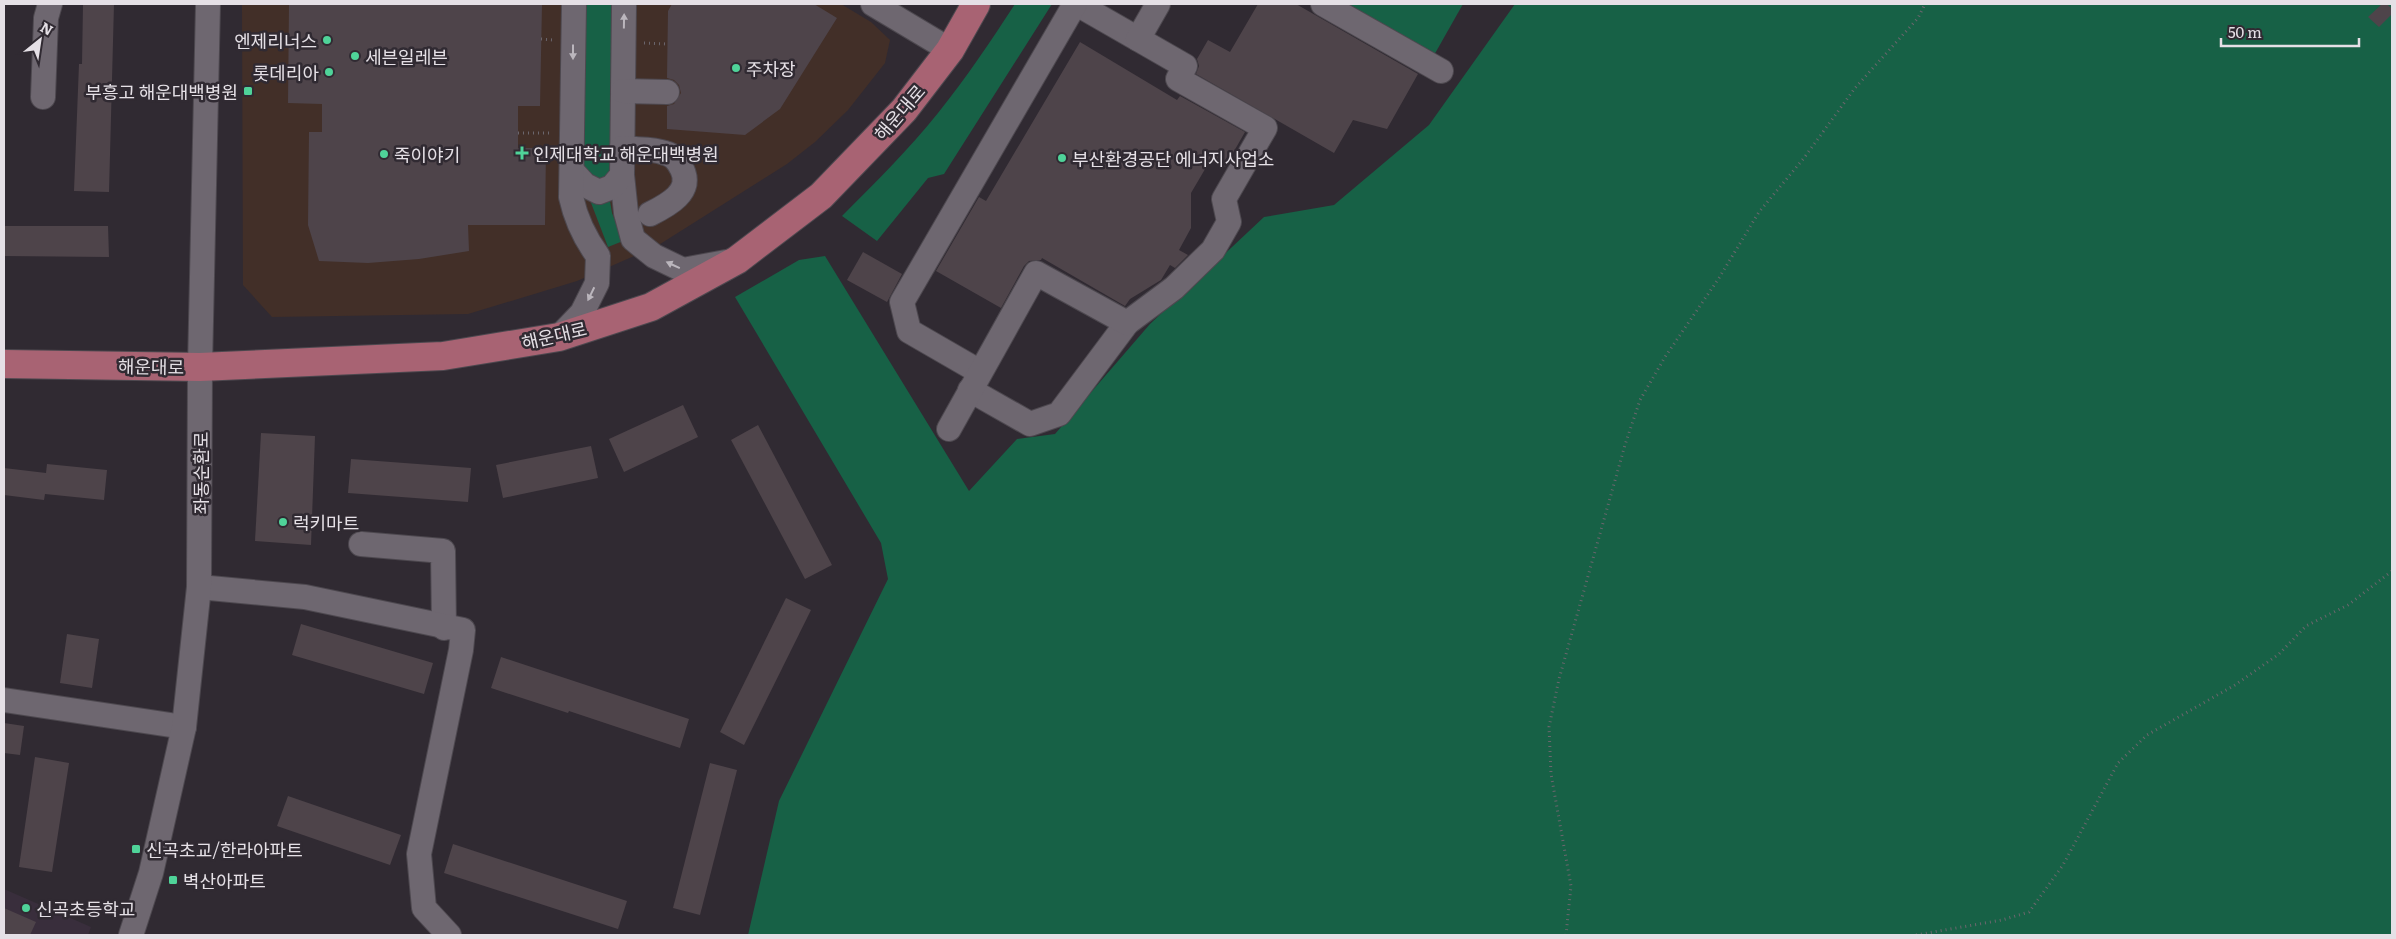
<svg xmlns="http://www.w3.org/2000/svg" width="2396" height="939" font-family="Literata,'Noto Sans KR',serif">
<style>
.built{fill:#392e3c}
.medical{fill:#422f28}
.green{fill:#176146}
.building{fill:#4e444a}
.lines{fill:none;stroke-linecap:round;stroke-linejoin:round}
.minor-casing{stroke:#4d484f;stroke-width:26}
.major-casing{stroke:#4d484f;stroke-width:30}
.path{stroke:#6b666d;stroke-width:3;stroke-dasharray:1 4;stroke-linecap:butt}
.minor{stroke:#6e6770;stroke-width:24}
.major{stroke:#a86373;stroke-width:28}
.oneway{fill:#bbb6bd}
.poi-dot{fill:#4fd399;stroke:#302a32;stroke-width:2}
.labels{text-anchor:middle;dominant-baseline:central;stroke-width:5;stroke-linejoin:round;paint-order:stroke}
.poi-label{font-size:18px;fill:#e5e0e6;stroke:#302a32;text-anchor:start}
.street-label{font-size:18px;fill:#e5e0e6;stroke:#302a32}
</style>
<rect width="100%" height="100%" fill="#302a32"/>
<path class="built" d="M4,889L91,927L88,935H4Z"/>
<path class="medical" d="M242,4H841L871,22L890,40L885,63L848,110L815,142L787,164L657,246L577,281L468,314L272,317L243,285Z"/>
<g class="green">
<path d="M584,4H613L611,174L605,182L582,174Z"/>
<path d="M1015,4H1052L944,174L928,178L877,241L842,216C875,183 909,149 938,113C966,78 991,41 1015,4Z"/>
<path d="M1352,4H1463L1433,57L1350,7Z"/>
<path d="M1515,4H2392V935H748L779,801L888,579L881,543L735,297L799,260L825,256L969,491L1017,439L1055,434L1150,324L1264,217L1334,205L1429,125Z"/>
<path d="M588,195H609L612,213L623,241L608,247Z"/>
</g>
<g class="building">
<path d="M83,4H114L109,192L74,191L79,64H82Z"/>
<path d="M289,4H542L540,106H518V148H546L545,225H468L469,251L419,259L368,263L319,261L308,225L309,132H322V104L288,103Z"/>
<path d="M672,4H814L837,18L780,109L745,135L667,129V106L674,104L681,93L679,85L674,80L667,78L668,11Z"/>
<path d="M1258,4H1296L1418,74L1387,129L1353,120L1334,153L1196,74L1199,66L1197,59L1208,40L1230,52Z"/>
<path d="M2382,4H2387L2392,9V14L2379,27L2368,17Z"/>
<path d="M1080,42L1177,100L1180,96L1245,132L1225,167L1211,159L1191,193V228L1179,250L1188,255L1175,268L1170,265L1161,280L1130,299L1125,306L1042,258L1041,260L1029,261L1024,266L1001,308L936,271L979,197L986,201Z"/>
<path d="M4,226H108L109,257L4,256Z"/>
<path d="M863,252L902,274L887,302L847,280Z"/>
<path d="M683,405L698,437L624,472L609,439Z"/>
<path d="M758,425L832,565L805,579L731,440Z"/>
<path d="M261,433L315,436L311,545L255,541Z"/>
<path d="M591,446L598,478L503,498L496,465Z"/>
<path d="M351,459L471,468L468,502L348,493Z"/>
<path d="M47,464L107,470L104,500L45,494L44,500L4,495V468L46,473Z"/>
<path d="M786,598L811,610L744,745L720,732Z"/>
<path d="M301,624L433,663L424,694L292,655Z"/>
<path d="M67,634L99,639L92,688L60,683Z"/>
<path d="M501,657L689,719L680,748L569,711L568,713L491,688Z"/>
<path d="M4,723L24,726L20,755L4,753Z"/>
<path d="M35,757L69,763L52,872L19,867Z"/>
<path d="M710,763L737,770L700,915L673,908Z"/>
<path d="M288,796L401,835L390,865L277,826Z"/>
<path d="M453,844L627,901L618,929L444,873Z"/>
<path d="M4,908L36,922L30,935H4Z"/>
</g>
<g class="lines">
<defs>
<g id="minor">
<path d="M624,4L622,175L626,213L633,239L654,256L683,270L726,262"/>
<path d="M873,4L950,50"/>
<path d="M1077,4L1138,39"/>
<path d="M1323,4L1441,71"/>
<path d="M623,91L667,92"/>
<path d="M43,97L46,18L50,4"/>
<path d="M622,148C637,150 652,148 665,153C674,155 678,161 682,169C693,192 668,205 650,214"/>
<path d="M573,172L585,185L599,192L612,187L622,175"/>
<path d="M559,337L582,313L597,283L598,256C584,237 576,220 571,197L574,4"/>
<path d="M980,372L909,331L902,302L1075,4"/>
<path d="M970,390L1030,424L1059,414L1127,323"/>
<path d="M949,429L1036,273L1127,323L1174,288L1213,250L1229,222L1224,199L1265,128L1178,79L1185,66L1138,39L1158,4"/>
<path d="M361,544L443,551L444,628"/>
<path d="M199,587L305,597L463,630L461,650L419,854L424,908L449,935"/>
<path d="M4,700L184,727"/>
<path d="M131,935L151,873L184,727L199,587L200,367L208,4"/>
</g>
<path id="major" d="M4,364L200,367L443,356L559,337L651,307L737,260L821,196L904,110L950,50L976,4"/>
</defs>
<use href="#minor" class="minor-casing"/>
<use href="#major" class="major-casing"/>
<g class="path">
<path d="M541,39L553,40"/>
<path d="M644,43L667,44"/>
<path d="M518,133H552"/>
<path d="M1566,935L1571,886L1551,774L1549,727L1559,679L1625,445L1640,400L1665,357L1719,278L1759,212L1804,158L1855,88L1918,18L1925,4"/>
<path d="M1916,935L2002,920L2029,912L2063,865L2118,763L2147,735L2235,685L2279,654L2306,626L2348,605L2392,571"/>
</g>
<use href="#minor" class="minor"/>
<use href="#major" class="major"/>
</g>
<defs><path id="oneway-solid" d="M-6-.8H1V-3.2L6.5 0L1 3.2V.8H-6Z" transform="scale(1.25)"/></defs>
<g class="oneway">
<use href="#oneway-solid" transform="translate(624 21) rotate(-89)"/>
<use href="#oneway-solid" transform="translate(573 52) rotate(90)"/>
<use href="#oneway-solid" transform="translate(673 265) rotate(-155)"/>
<use href="#oneway-solid" transform="translate(591 294) rotate(116)"/>
</g>
<g class="poi-dot">
<circle cx="327" cy="40" r="5"/>
<circle cx="355" cy="56" r="5"/>
<circle cx="736" cy="68" r="5"/>
<circle cx="329" cy="72" r="5"/>
<rect x="243" y="86" width="10" height="10" rx="2.5"/>
<path d="M519.5 145.5h5v5h5v5h-5v5h-5v-5h-5v-5h5z"/>
<circle cx="384" cy="154" r="5"/>
<circle cx="1062" cy="158" r="5"/>
<circle cx="283" cy="522" r="5"/>
<rect x="131" y="844" width="10" height="10" rx="2.5"/>
<rect x="168" y="875" width="10" height="10" rx="2.5"/>
<circle cx="26" cy="908" r="5"/>
</g>
<g class="labels">
<g class="poi-label">
<text x="317" y="40" text-anchor="end">엔제리너스</text>
<text x="365" y="56">세븐일레븐</text>
<text x="746" y="68">주차장</text>
<text x="319" y="72" text-anchor="end">롯데리아</text>
<text x="238" y="91" text-anchor="end">부흥고 해운대백병원</text>
<text x="533" y="153">인제대학교 해운대백병원</text>
<text x="394" y="154">죽이야기</text>
<text x="1072" y="158">부산환경공단 에너지사업소</text>
<text x="293" y="522">럭키마트</text>
<text x="146" y="849">신곡초교/한라아파트</text>
<text x="183" y="880">벽산아파트</text>
<text x="36" y="908">신곡초등학교</text>
</g>
<g class="street-label">
<text transform="translate(899 112) rotate(-49)">해운대로</text>
<text transform="translate(554 335) rotate(-13)">해운대로</text>
<text transform="translate(151 366) rotate(1)">해운대로</text>
<text transform="translate(200 473) rotate(-90)">좌동순환로</text>
</g>
</g>
<rect width="2396" height="939" fill="none" stroke="#e5e0e6" stroke-width="10"/>
<g transform="translate(40 40) rotate(30)" stroke="#302a32" stroke-width="4" paint-order="stroke">
<path d="M0-4L9 19L0 12L-9 19Z" fill="#e5e0e6"/>
<text y="-8" font-size="14" font-weight="bold" text-anchor="middle" fill="#e5e0e6">N</text>
</g>
<path d="M2221 38v8h138v-8" fill="none" stroke="#e5e0e6" stroke-width="2.5"/>
<text x="2228" y="38" font-size="15" fill="#e5e0e6" stroke="#302a32" stroke-width="4" paint-order="stroke">50 m</text>
</svg>
